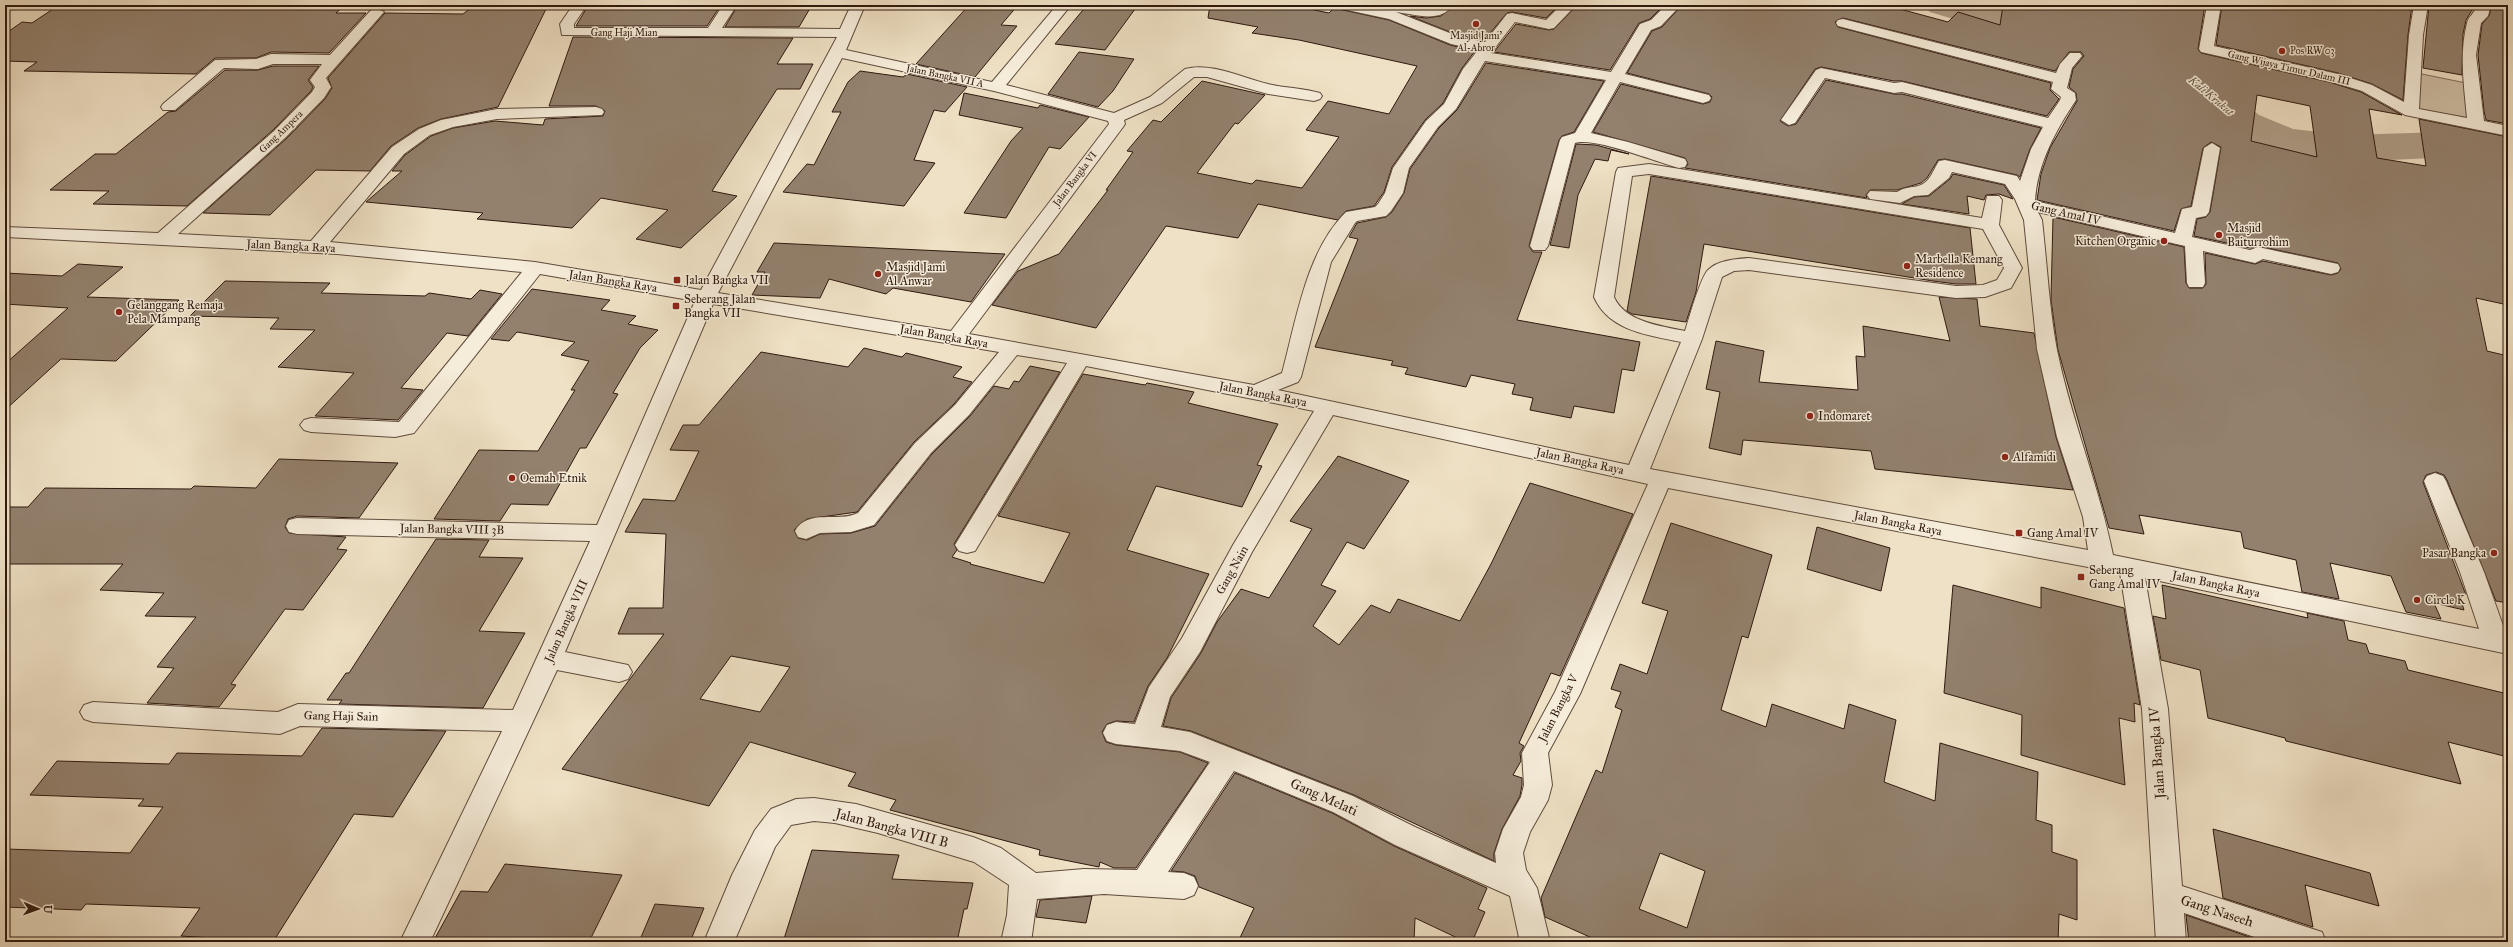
<svg xmlns="http://www.w3.org/2000/svg" width="2513" height="947" font-family="'IM FELL Great Primer',serif">
<style>
.green{fill:#cebfa6;stroke:#7e6c5a}
.lines{fill:none;stroke-linecap:round;stroke-linejoin:round}
.river{fill:#ae9d87;fill-rule:evenodd}
.building{fill:#93816e;stroke:#2f190f;fill-rule:evenodd}
.minor-casing{stroke:#5f4b3c;stroke-width:2}
.minor{fill:#f5ecd9;fill-rule:evenodd}
.poi-dot{fill:#8f2418;stroke:#f5ecd9;stroke-width:1.5}
.labels{text-anchor:middle;dominant-baseline:central;stroke-width:3;stroke-linejoin:round;paint-order:stroke}
.far-street-label{font-size:10px;fill:#2f190f;stroke:#f5ecd9}
.far-poi-label{font-size:10px;fill:#2f190f;stroke:#f5ecd9}
.far-water-label{font-size:11px;font-style:italic;fill:#624e3f;stroke:#f5ecd9}
.street-label{font-size:12px;fill:#2f190f;stroke:#f5ecd9}
.poi-label{font-size:12px;fill:#2f190f;stroke:#f5ecd9;text-anchor:start}
.near-street-label{font-size:14px;fill:#2f190f;stroke:#f5ecd9}
</style>
<rect width="100%" height="100%" fill="#efe1c5"/>
<filter id="stains"><feTurbulence type="fractalNoise" baseFrequency=".005" numOctaves="4"/><feColorMatrix values="0 0 0 0 .2 0 0 0 0 .09 0 0 0 0 .02 0 0 0 .5 -.17"/></filter>
<radialGradient id="worn" r=".72"><stop offset=".6" stop-color="#630" stop-opacity="0"/><stop offset="1" stop-color="#630" stop-opacity=".3"/></radialGradient>
<path class="green" d="M2417,73L2466,83L2470,122L2417,111Z"/>
<g class="lines">
<g class="river">
<path d="M1924,5L2077,7L2090,10L2095,18L2090,26L2077,29L1983,28L1930,12Z"/>
<path d="M2194,69L2208,73L2259,115L2293,129L2347,135L2444,132L2508,134V158C2424,152 2313,177 2237,136C2215,124 2200,104 2180,89L2175,81L2180,73Z"/>
</g>
</g>
<g class="building">
<path d="M59,5L216,9L221,5H345L336,13H366L329,53L271,52L256,58H215L196,74L24,71L37,62L5,61V34L22,22L32,23Z"/>
<path d="M475,5L547,7L498,107L441,119L418,128L391,146L370,171L316,170L270,215L203,213L287,138L325,99L332,88L328,78L385,13L463,14Z"/>
<path d="M613,5H721L707,26H576L586,9H610Z"/>
<path d="M738,5H812L799,27H725Z"/>
<path d="M969,5H1018L1001,25L1017,26L975,77L916,64Z"/>
<path d="M1087,5H1138L1105,50L1055,44Z"/>
<path d="M1210,5H1291L1329,13L1334,8L1389,20L1450,45L1475,51L1462,68L1443,103L1425,120L1392,167L1384,192L1374,206L1346,211L1338,220L1258,204L1238,238L1166,226L1096,328L992,305L1018,271L1059,254L1108,190H1106L1133,152L1127,151L1153,120L1161,122L1202,81L1265,95L1238,124L1235,123L1197,173L1252,184L1256,180L1302,188L1339,137L1306,130L1328,101L1389,114L1417,66L1299,40L1252,33L1258,27L1208,18Z"/>
<path d="M1454,5H1559L1546,18L1512,12L1507,13L1484,40L1460,36L1410,16L1426,18L1441,16Z"/>
<path d="M1577,5H1664L1650,19L1639,23L1610,70L1494,52L1516,24L1549,30L1554,29Z"/>
<path d="M1682,5H1885L1948,22L1958,12L2000,25L2003,5H2205L2198,49L2201,53L2329,82L2361,92L2402,115L2369,109L2377,158L2426,166L2419,119L2508,137V305L2476,298L2487,351L2508,356V603L2496,601L2447,480L2444,475L2436,472L2426,475L2423,482L2466,595L2459,594L2464,610L2434,603L2441,619L2406,612L2391,576L2330,563L2339,599L2302,592L2296,560L2244,548L2241,532L2139,515L2144,534L2109,528L2058,350L2051,300L2053,217L2184,247L2186,283L2189,288H2203L2206,284L2205,253L2255,264L2263,261L2331,275L2338,273L2341,269L2338,263L2258,246L2250,248L2194,236L2197,219L2206,217L2210,212L2221,147L2211,142L2203,148L2191,206L2181,209L2174,231L2037,200L2041,174L2050,148L2077,101L2076,93L2069,87L2073,69L2084,56L2081,52H2069L2055,71L1843,18L1835,22L1838,27L2051,83L2050,90L2059,99L2047,116L1902,81H1894L1821,67L1815,69L1780,121L1788,126L1796,124L1826,80L1894,94H1902L2041,128L2030,149L2020,177L2017,175L1945,159L1938,160L1927,178L1921,183L1897,190H1870L1866,195L1867,198L1685,168L1688,164L1685,158L1593,132L1621,84L1703,104L1710,102L1712,97L1709,94L1627,73L1652,31L1662,27ZM2257,95L2310,106L2317,157L2251,141Z"/>
<path d="M2222,5H2412L2408,35L2403,100L2372,84L2338,73L2216,45Z"/>
<path d="M2429,5H2475L2466,20L2463,34L2462,75L2423,68Z"/>
<path d="M2492,5H2508V124L2486,120L2484,111L2478,55L2482,24L2489,16Z"/>
<path d="M573,37L793,38L777,64H813L800,89H777L712,191L737,196L681,248L636,239L668,210L601,198L572,228L477,219L483,213L366,202L402,171H392L405,155L431,136L453,128L495,121L543,125L545,119L603,116L605,111L596,106H549Z"/>
<path d="M1079,52L1134,59L1113,91L1098,107L1048,94Z"/>
<path d="M1486,63L1604,81L1574,132L1562,136L1559,140L1529,246L1533,252H1542L1517,320L1640,342L1634,371L1622,369L1614,413L1574,406L1571,418L1530,410L1533,398L1512,394L1515,384L1471,375L1466,387L1405,374L1408,368L1391,365L1393,361L1315,347L1358,239L1349,237L1357,223L1386,217L1392,212L1404,193L1410,169L1439,128L1457,110Z"/>
<path d="M273,66H319L308,80L313,87L311,91L273,130L187,206L93,204L109,191L50,190L95,154H116L168,112L176,111L225,70H258Z"/>
<path d="M860,71L903,77L907,74L967,87L945,112L934,110L914,160L935,163L904,206L783,192L807,164L814,165L841,112H832L848,82Z"/>
<path d="M964,93L1038,108L1040,105L1089,117L1060,149L1049,147L1006,218L964,213L1011,141L1023,128L959,115Z"/>
<path d="M1576,144L1596,145L1629,154L1611,150L1608,161L1595,159L1578,195L1569,248L1550,245Z"/>
<path d="M1953,174L2004,185L2013,199L1999,194L1986,195L1984,200L1967,196L1969,214L1902,204L1914,197L1929,196L1950,179Z"/>
<path d="M1651,176L1970,228L1976,284H1956L1933,281L1704,244L1696,292L1686,322L1632,314L1627,311Z"/>
<path d="M774,243L1005,254L971,302L893,288L886,294L829,279L820,298L752,295L765,272H757Z"/>
<path d="M78,264L123,267L87,297L179,300L116,361L61,359L5,410V364L68,308L5,304V273L62,276Z"/>
<path d="M225,281L330,283L321,293L425,296L429,293L471,299L480,290L502,294L468,336L447,333L401,388L423,390L398,420L377,419L315,416L354,373L278,367L315,330L270,329L279,318L190,316Z"/>
<path d="M532,289L610,300L601,310L636,316L628,324L658,330L640,348L613,393L618,394L586,448H580L548,505L511,504L500,521L434,519L479,450L538,451L575,390H571L589,361L561,355L575,342L517,332L509,341L491,339Z"/>
<path d="M1939,297L1977,299L1980,326L2034,333L2056,437L2073,490L1875,469L1871,451L1743,440L1741,455L1709,448L1720,392L1706,389L1716,341L1764,351L1759,382L1858,390L1856,356L1865,357L1863,326L1950,341Z"/>
<path d="M864,348L902,357L906,353L962,367L953,377L972,382L954,404L914,442L857,512L807,519L794,530L798,538L807,540L820,534L851,533L875,526L932,454L970,416L994,386L1009,389L1014,381L1019,382L1030,366L1060,372L954,544L957,550L952,557L971,563L970,564L1044,583L1070,533L998,516L1083,374L1145,385L1147,383L1194,392L1188,403L1278,424L1257,465L1262,466L1242,507L1156,486L1127,550L1209,574L1167,658L1148,686L1134,722L1116,721L1107,724L1102,732L1106,742L1116,745L1180,752L1208,763L1136,868H1114L1100,862L1099,867L1039,855L1040,850L890,810L896,800L848,786L856,773L750,742L709,806L562,769L664,634H618L629,608H663L666,534L625,532L643,499L675,501L699,451L670,450L683,425H699L761,352L848,367ZM731,656L790,667L760,712L700,699Z"/>
<path d="M1338,456L1409,481L1364,549L1347,542L1321,585L1336,591L1313,626L1339,645L1371,605L1390,613L1398,599L1460,621L1491,564L1530,483L1633,514L1560,676L1551,673L1519,743L1524,746L1520,753L1521,761L1513,775L1522,778V785L1520,796L1502,829L1494,853V861L1354,795L1191,731L1163,726L1171,698L1201,653L1217,622L1241,589L1269,598L1312,529L1290,521Z"/>
<path d="M279,459L398,463L359,518L297,516L288,519L285,527L289,533L346,537L337,549L347,550L303,610L285,609L231,684L236,685L219,707L147,703L174,668L157,667L196,617L145,616L164,593L100,590L123,564H5V507H28L45,488L191,489L194,486L256,488Z"/>
<path d="M1671,523L1772,555L1748,638L1742,636L1721,710L1766,727L1772,704L1844,729L1849,704L1896,720L1884,782L1935,801L1940,743L2038,772L2036,820L2052,825V852L2077,860V920L2059,914L2058,942H1601L1545,917L1541,898L1596,770L1602,773L1622,710L1615,707L1621,692L1611,689L1620,664L1647,674L1668,611L1642,603ZM1660,853L1705,871L1687,928L1639,909Z"/>
<path d="M1817,527L1890,548L1881,591L1807,569Z"/>
<path d="M436,539L489,540L479,557L523,558L479,631L525,633L483,708L339,704L342,700H327L346,673H349Z"/>
<path d="M1953,585L2041,608V587L2124,608L2140,705L2134,703L2135,722L2119,718L2125,785L2021,755L2022,715L1944,693Z"/>
<path d="M2162,585L2308,618L2307,613L2344,621L2348,640L2366,644L2369,653L2405,661L2408,670L2508,694V757L2448,742L2461,784L2286,741L2285,738L2208,718L2200,670L2161,660L2153,616L2166,619Z"/>
<path d="M322,728L446,731L393,817L354,814L273,942L181,936L200,908L86,904L81,910L5,907V849L130,853L163,807L138,806L144,799L30,795L57,761L169,764L177,753L302,756Z"/>
<path d="M1235,773L1332,813L1394,846L1487,888L1478,909L1485,912L1472,942H1466L1415,918L1414,942H1238L1254,908L1199,887L1195,876L1184,872L1171,871Z"/>
<path d="M2213,829L2370,873L2379,906L2305,885L2313,927L2223,898Z"/>
<path d="M812,850L899,855L892,879L973,883L967,909H964L957,942H783Z"/>
<path d="M505,864L622,875L589,942L434,940L461,891L488,892Z"/>
<path d="M1092,896L1086,923L1036,917L1040,900Z"/>
<path d="M655,904L704,908L690,942H639Z"/>
<path d="M2186,915L2264,942H2189Z"/>
</g>
<g class="lines">
<defs>
<g id="minor">
<path d="M5,5H16L5,11Z"/>
<path d="M573,5H587L574,24V28H708L723,5H737L722,28L840,29L851,5H865L846,50L992,82L1057,5H1071L1006,85L1114,113L1150,97L1185,69C1212,62 1242,78 1268,84C1285,88 1303,88 1320,93L1322,96L1320,99L1314,101L1268,94L1207,77H1194L1162,103L1124,120L1125,124L1123,127L969,334L1254,385L1282,373C1296,322 1306,251 1346,212L1375,207L1378,204L1385,193L1393,168L1426,121L1444,104L1463,69L1478,50L1451,44L1389,19L1338,8L1336,5H1362L1384,10L1385,5L1427,8L1437,5H1453C1440,24 1414,14 1396,12L1460,37L1485,42L1507,14L1512,13L1546,20L1561,5H1576L1554,28L1549,29L1515,22L1491,53L1611,72L1640,24L1651,20L1666,5H1681L1661,26L1651,30L1625,74L1709,95L1711,98L1709,101L1703,103L1620,82L1591,133L1628,142L1685,159L1687,163L1685,167L1679,168C1655,162 1596,137 1575,143L1548,246L1545,250H1533L1530,246L1560,140L1562,137L1575,133L1606,80L1485,61L1456,109L1438,127L1409,168L1403,193L1391,211L1386,216L1357,221L1355,223L1331,262L1301,377L1298,382L1278,390L1629,465L1681,342C1648,335 1609,331 1594,297L1616,172L1618,168L1649,164L1982,218L1987,196H1999L2002,200L1999,225L2022,268L2011,288L1985,297L1956,298L1749,270L1734,271L1722,277L1702,339L1650,469L2088,550L2083,517L2057,437L2037,349L2024,220L2015,199L2005,184L1952,172L1949,178L1928,195L1914,196L1900,203L1870,199L1867,195L1870,191L1897,192C1905,187 1909,188 1918,186C1930,183 1933,170 1939,161L1945,160L2017,176L2020,181L2031,149L2043,127L1902,92L1894,93L1825,78L1795,123L1789,125L1781,120L1816,70L1821,68L1894,83L1902,82L2048,118L2060,100L2061,97L2051,89L2053,82L1838,26L1836,23L1838,20L1843,19L2056,73L2060,64L2070,53H2080L2082,56L2072,68L2067,88L2075,93L2076,100C2056,130 2037,164 2035,201L2175,233L2182,209L2192,207L2204,148L2212,143L2220,148L2209,212L2206,216L2196,218L2192,237L2250,250L2258,247L2338,264L2340,268L2338,272L2331,274L2263,259L2255,263L2203,251L2205,283L2203,287H2189L2187,283L2185,246L2038,212L2042,220C2047,263 2049,307 2057,350C2071,419 2099,485 2113,555L2479,629L2460,572L2424,481L2427,476L2435,473L2443,476L2446,481L2484,572L2506,634H2508V654L2145,578L2168,709L2182,886L2322,932L2326,942H2269L2184,913L2186,942H2156L2142,709L2120,573L1668,488L1580,694L1548,753L1552,785L1548,800L1530,832L1523,853L1526,870L1537,888L1550,942H1520L1510,896L1395,845L1333,812L1234,771L1168,872L1184,873L1194,877L1198,886L1194,895L1184,899L1104,894L1037,899L1031,942H1001L1007,915L1009,885L974,862L878,833L835,823L814,821L791,825L775,847L734,942H704L732,875L755,830L771,809L796,799L814,798L856,804L973,837L1001,848L1036,873L1084,869L1137,870L1210,762L1180,751L1116,744L1107,741L1103,733L1107,725L1116,722L1135,724L1149,687L1182,638L1233,545L1314,411L1086,366L975,551L967,553L959,551L955,545L1067,363L1017,355L969,415L931,453L874,525L851,532L820,533L806,539L798,537L795,531C808,508 838,523 858,513L915,443L955,405L999,352L713,304L565,652L628,665L632,672L628,679L619,682L557,670L430,942H400L502,731L300,726L280,734L93,722L84,719L80,712L84,705L93,702L278,712L298,704L513,710L590,541L297,534L289,532L286,526L289,520L297,518L597,525L695,301L540,274L414,433L395,437L311,432L304,430L300,425L304,420L311,418L399,422L522,272L337,254L5,237V227L158,233L274,131L312,92L315,87L310,80L322,64H273L258,69L224,68L175,110H163L161,107L163,104L215,60L256,59L271,54L330,55L372,9L377,8L384,12L326,78L331,87L324,98L286,137L178,234L311,241L392,147L419,129L441,120L497,109L596,107L602,109L604,112L602,115L497,119L453,127L430,135L404,154L330,242L535,262L701,290L837,37L562,35L560,24ZM842,58L994,91L1108,121L1109,124L951,331L718,293ZM1649,174L1983,229L2004,268L1997,280L1983,285L1956,286L1749,258C1736,259 1718,260 1708,270C1700,278 1689,319 1685,331C1661,326 1625,322 1614,297L1632,176ZM1333,415L1648,484L1555,692L1522,753L1524,785L1521,797L1503,829L1495,853L1496,863L1415,827L1353,796L1190,732L1161,727L1170,697L1200,652L1252,552Z"/>
<path d="M2207,5H2221L2214,46L2338,74L2372,85L2404,102L2409,35L2414,5H2428L2423,35L2419,109L2467,118C2464,86 2459,54 2467,23C2468,16 2474,15 2477,5H2491L2488,16L2481,23L2476,55L2484,121L2508,126V136L2405,115L2362,91L2329,81L2201,52L2199,49Z"/>
</g>
</defs>
<use href="#minor" class="minor-casing"/>
<use href="#minor" class="minor"/>
</g>
<g class="poi-dot">
<circle cx="1476" cy="24" r="4"/>
<circle cx="2282" cy="51" r="4"/>
<circle cx="2219" cy="235" r="4"/>
<circle cx="2164" cy="241" r="4"/>
<circle cx="1907" cy="266" r="4"/>
<circle cx="878" cy="274" r="4"/>
<rect x="673" y="276" width="8" height="8" rx="2"/>
<rect x="672" y="302" width="8" height="8" rx="2"/>
<circle cx="119" cy="312" r="4"/>
<circle cx="1810" cy="416" r="4"/>
<circle cx="2005" cy="457" r="4"/>
<circle cx="512" cy="478" r="4"/>
<rect x="2015" y="529" width="8" height="8" rx="2"/>
<circle cx="2494" cy="553" r="4"/>
<rect x="2077" y="573" width="8" height="8" rx="2"/>
<circle cx="2417" cy="600" r="4"/>
</g>
<g class="labels">
<g class="far-street-label">
<text x="624" y="33">Gang Haji Mian</text>
<text transform="translate(2289 68) rotate(13)">Gang Wijaya Timur Dalam III</text>
<text transform="translate(945 76) rotate(12)">Jalan Bangka VII A</text>
<text transform="translate(281 132) rotate(-44)">Gang Ampera</text>
<text transform="translate(1075 179) rotate(-53)">Jalan Bangka VI</text>
</g>
<g class="far-poi-label">
<text x="1476" y="36">Masjid Jami'<tspan x="1476" dy="12">Al-Abror</tspan></text>
<text x="2290" y="51" text-anchor="start">Pos RW 03</text>
</g>
<g class="far-water-label">
<text transform="translate(2211 96) rotate(40)">Kali Krukut</text>
</g>
<g class="street-label">
<text transform="translate(2066 213) rotate(13)">Gang Amal IV</text>
<text transform="translate(291 246) rotate(3)">Jalan Bangka Raya</text>
<text transform="translate(613 281) rotate(9)">Jalan Bangka Raya</text>
<text transform="translate(944 336) rotate(10)">Jalan Bangka Raya</text>
<text transform="translate(1263 394) rotate(11)">Jalan Bangka Raya</text>
<text transform="translate(1580 461) rotate(12)">Jalan Bangka Raya</text>
<text transform="translate(1898 523) rotate(11)">Jalan Bangka Raya</text>
<text transform="translate(452 529) rotate(1)">Jalan Bangka VIII 3B</text>
<text transform="translate(1232 570) rotate(-61)">Gang Nain</text>
<text transform="translate(2216 584) rotate(12)">Jalan Bangka Raya</text>
<text transform="translate(566 621) rotate(-66)">Jalan Bangka VIII</text>
<text transform="translate(1558 708) rotate(-63)">Jalan Bangka V</text>
<text transform="translate(341 716) rotate(1)">Gang Haji Sain</text>
</g>
<g class="poi-label">
<text x="2227" y="228">Masjid<tspan x="2227" dy="14">Baiturrohim</tspan></text>
<text x="2156" y="241" text-anchor="end">Kitchen Organic</text>
<text x="1915" y="259">Marbella Kemang<tspan x="1915" dy="14">Residence</tspan></text>
<text x="886" y="267">Masjid Jami<tspan x="886" dy="14">Al Anwar</tspan></text>
<text x="685" y="280">Jalan Bangka VII</text>
<text x="684" y="299">Seberang Jalan<tspan x="684" dy="14">Bangka VII</tspan></text>
<text x="127" y="305">Gelanggang Remaja<tspan x="127" dy="14">Pela Mampang</tspan></text>
<text x="1818" y="416">Indomaret</text>
<text x="2013" y="457">Alfamidi</text>
<text x="520" y="478">Oemah Etnik</text>
<text x="2027" y="533">Gang Amal IV</text>
<text x="2486" y="553" text-anchor="end">Pasar Bangka</text>
<text x="2089" y="570">Seberang<tspan x="2089" dy="14">Gang Amal IV</tspan></text>
<text x="2425" y="600">Circle K</text>
</g>
<g class="near-street-label">
<text transform="translate(2157 753) rotate(-94)">Jalan Bangka IV</text>
<text transform="translate(1324 797) rotate(24)">Gang Melati</text>
<text transform="translate(892 828) rotate(15)">Jalan Bangka VIII B</text>
<text transform="translate(2217 911) rotate(18)">Gang Naseeh</text>
</g>
</g>
<rect width="2513" height="947" fill="none" stroke="#efe1c5" stroke-width="20"/>
<rect x="6" y="6" width="2501" height="935" fill="none" stroke="#2f190f" stroke-width="2"/>
<rect x="10" y="10" width="2493" height="927" fill="none" stroke="#2f190f"/>
<g transform="translate(38 909) rotate(92)" stroke="#f5ecd9" stroke-width="3" paint-order="stroke">
<path d="M0-3L7 15L0 10L-7 15Z" fill="#2f190f"/>
<text y="-6" font-size="11" font-weight="bold" text-anchor="middle" fill="#2f190f">U</text>
</g>
<rect width="100%" height="100%" filter="url(#stains)"/>
<rect width="100%" height="100%" fill="url(#worn)"/>
</svg>
